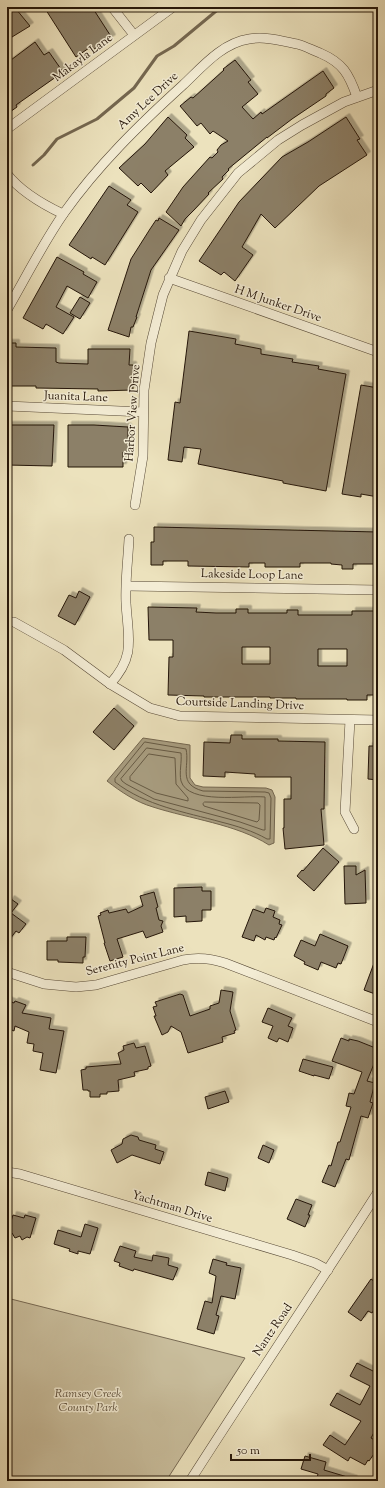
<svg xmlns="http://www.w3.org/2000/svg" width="385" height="1488" font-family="'Sorts Mill Goudy',serif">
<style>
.green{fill:#cabf9e;stroke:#786a54}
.water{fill:#a89d80;stroke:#746750}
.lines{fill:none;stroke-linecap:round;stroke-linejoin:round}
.shore{stroke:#665a44;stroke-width:1}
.stream{stroke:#746750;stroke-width:3}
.building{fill:#8c8067;stroke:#251609;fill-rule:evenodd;filter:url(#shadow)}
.minor-casing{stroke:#574936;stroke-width:10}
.minor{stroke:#f3ecd4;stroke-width:9}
.labels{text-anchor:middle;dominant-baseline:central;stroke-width:3;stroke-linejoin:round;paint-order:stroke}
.street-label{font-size:12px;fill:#251609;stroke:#f3ecd4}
.park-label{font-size:12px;font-style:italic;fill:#5f513d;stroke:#f3ecd4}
</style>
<defs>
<filter id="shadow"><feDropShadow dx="3.5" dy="-3.5" stdDeviation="0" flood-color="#0004"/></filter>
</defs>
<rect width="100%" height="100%" fill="#ece2bd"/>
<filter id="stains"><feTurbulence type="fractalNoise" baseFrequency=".005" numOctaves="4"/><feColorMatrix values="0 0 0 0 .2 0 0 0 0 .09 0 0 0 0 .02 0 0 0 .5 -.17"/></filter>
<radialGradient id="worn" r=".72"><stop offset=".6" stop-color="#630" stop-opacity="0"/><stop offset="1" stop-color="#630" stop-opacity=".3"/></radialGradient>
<path class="green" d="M7,1298L245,1358L166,1481H7Z"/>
<path class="water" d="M143,738L190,745V778L195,785L203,787L266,788L272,790L275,797L274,843L269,845C236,824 190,819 153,807C136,802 121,792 107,781Z"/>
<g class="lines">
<g class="shore">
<path d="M145,742L186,749C190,767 177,784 203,791L265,792L269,793L271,798L270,839H267C253,831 237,826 221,822C185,812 146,806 115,782V779Z"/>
<path d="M147,748L181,753C182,762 179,772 181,781C188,805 245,795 265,797V830H263L240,822L154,799L126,784L122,781L121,779Z"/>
<path d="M149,754L175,758L176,784L188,798V801L156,793L130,780V777Z"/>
<path d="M205,802L258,803L260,805L259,820L257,822L204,806L203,804Z"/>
</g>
<path class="stream" d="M33,165L44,155L57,139L97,119L134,88L157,56L174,46L221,7"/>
</g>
<g class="building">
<path d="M44,7H92L112,38L91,51L89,48L76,57Z"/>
<path d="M16,9L30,26L12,37L7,35V16Z"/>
<path d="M35,42L44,55L49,52L63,72L16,105L17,107L7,114V63Z"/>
<path d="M235,60L251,80L248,82L258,94L242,107L253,119L261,112L262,114L323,71L334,88L326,94V96L292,119L267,138V137L228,169L229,170L222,177L223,179L208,193L209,194L194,210L185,219L181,226L166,212L183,187L210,157L212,158L218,152L217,150L221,145L228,141L213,131L210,134L201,123L197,126L180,106L191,97L193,98L224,70L223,69Z"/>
<path d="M168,117L187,135L185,138L194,147L165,171L168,175L151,193L141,183L138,186L119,168L145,144Z"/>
<path d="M346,117L360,139L357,140L367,155L319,186L275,228L261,214L242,247L253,255L235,281L224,272L221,275L199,261L239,202L282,157L308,142Z"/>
<path d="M109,186L131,200L127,205L138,212L105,265L92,257L91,259L69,245Z"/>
<path d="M159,218L179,230L151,270L136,317H137L133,327H131L129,337L108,330L131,259L150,229L156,220L158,221Z"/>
<path d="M57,257L84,272L83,274L97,282L88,298L67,286L56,307L74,317L63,334L46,324L43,329L23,318Z"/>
<path d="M80,297L90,303L80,319L70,313Z"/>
<path d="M189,331L236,339L235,344L261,349V354L293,359L292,362L319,366L318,369L346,374L326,491L283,483V481L198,464L201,449L184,447L182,462L168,460L175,402L180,403Z"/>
<path d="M7,343H16V347L56,348V362L59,363L88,364V349H130L129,365H133V390L98,391V389L36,388V386H7Z"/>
<path d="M361,385L378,388V402L376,415L378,416V497L361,494V497L342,494Z"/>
<path d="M7,425H54L52,466L7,465Z"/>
<path d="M68,425H94L128,427V452H123V467H68Z"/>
<path d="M154,527L378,532V559H374V564H353V569H342V565L331,564V563H300V567H265V563H249V567L188,566V561H163V565H151V542H154Z"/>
<path d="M79,591L90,597L75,625L58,616L69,595L76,598Z"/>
<path d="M148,607L197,608L196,612L216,613H236V609H248V613H287V610H298V615H352V611H374V616H378V695H367V700H347V699H296V698H270V697H204V696L168,695L169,657H173V640H149ZM242,647H270V664H242ZM318,649H347V666H318Z"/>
<path d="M114,708L134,726L114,750L93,732Z"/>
<path d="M231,735H242V739H278V741L325,742L324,809H321L324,845L285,849L283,828H284V799H291V777H255V774L225,772V777L203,776L204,742L230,743Z"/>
<path d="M369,746H378V780L368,779Z"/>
<path d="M323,848L339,862L314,891L297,876L302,870L303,871Z"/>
<path d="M344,866H356V875L365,870L366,903L345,904Z"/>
<path d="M202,887V891H211V910H202V921L186,922V916L174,917V888Z"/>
<path d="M154,892L158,907L156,908L159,920L163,921L161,926L163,932L146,938L143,931L117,939L123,957L110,961L104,943H105L98,916L101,915L100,913L108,910L109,913L126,909L128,913L143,906L140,896Z"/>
<path d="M11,899L18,904L11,913L26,924L19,933L16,931L7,943V905Z"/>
<path d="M266,908L275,911L273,917L280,920L279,924L282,925L276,938L275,937L274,940L266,937L265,940L256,935L254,941L242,937L253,909L264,913Z"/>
<path d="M320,934L348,946L341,964L338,963L336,968L321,962L318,970L304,964L305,962L294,956L301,940L315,946Z"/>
<path d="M67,937H86L85,957H83V963L58,962V960H47V941H67Z"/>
<path d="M377,955H378V995L364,990Z"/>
<path d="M221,990L233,992L230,1011L236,1030L234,1031L235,1033L222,1037L223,1042L188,1053L181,1032L171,1026L168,1032L162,1035L154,1016H156L153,1007L157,1006L155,1002L180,994L183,995L190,1016L210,1009V1006L219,1003Z"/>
<path d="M7,1000L14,1003L15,1001L26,1005L22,1013L51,1018L49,1029L64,1031L56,1073L40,1070L43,1053L33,1051L34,1044L27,1043L29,1032L15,1026L14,1031L7,1028Z"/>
<path d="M268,1008L292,1018L288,1026L293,1028L288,1042L279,1038L277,1042L268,1038L273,1026L262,1022Z"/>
<path d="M341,1038L349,1041V1039L358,1041L378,1049V1054L367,1081L375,1083L370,1102L373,1103L368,1118L361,1116L349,1160L346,1159L335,1187L322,1182L329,1165L331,1166L338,1142H340L351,1107L346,1106L349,1093L354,1094L362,1072L332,1061Z"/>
<path d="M134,1043L136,1048L145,1046L151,1066L148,1067V1069L134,1072L135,1076L118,1080L119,1091L107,1092V1094H100V1097H90V1091H88V1090H83L81,1070L86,1069V1067L121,1064L118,1053L124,1050L123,1046Z"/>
<path d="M303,1059L333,1067L329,1079L314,1075V1076L299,1071Z"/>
<path d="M225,1091L229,1102L208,1109L205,1097Z"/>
<path d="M131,1135L138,1137L139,1140L156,1145L155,1149L164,1152L160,1164L132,1155L117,1163L111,1150L122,1144L123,1139Z"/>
<path d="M263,1145L274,1150L269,1163L258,1158Z"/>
<path d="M208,1172L228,1178L225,1191L205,1185Z"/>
<path d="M296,1199L312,1205L308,1215H310L305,1227L287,1219Z"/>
<path d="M13,1215L24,1218L25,1215L36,1218L30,1238L27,1237L22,1240L20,1236L15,1238L12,1233L8,1231Z"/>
<path d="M85,1224L98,1228L90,1254L78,1251V1254L69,1251L70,1249L54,1244L58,1230L81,1237Z"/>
<path d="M120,1246L136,1251L134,1257L152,1261L153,1255L169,1258L168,1265L178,1268L173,1280L134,1269L133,1271L119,1266L120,1263L114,1261Z"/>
<path d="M213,1259L227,1263L226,1265L241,1268L235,1299L221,1296L216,1315L219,1316L214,1334L197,1329L205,1301L212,1303L216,1276L209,1273Z"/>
<path d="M371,1279L378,1284V1304L372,1313L368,1311L361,1321L348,1312Z"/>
<path d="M357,1363L377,1373L378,1371V1425L371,1438L378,1442L377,1444L378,1445L375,1450L376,1451L369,1461L368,1460L365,1465L350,1457L348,1461L323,1445L330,1435L345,1445L361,1421L330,1405L337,1393L360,1405L370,1386L350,1376Z"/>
<path d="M305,1456L326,1462L324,1470L354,1479L353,1481H316L318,1474L301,1469Z"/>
</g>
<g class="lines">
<defs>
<g id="minor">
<path d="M112,7L134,35"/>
<path d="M7,129L173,7"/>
<path d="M7,174C21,192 42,204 63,214"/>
<path d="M169,278L378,352"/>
<path d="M7,310C25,279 43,243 64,213C98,165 139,125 183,85C202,67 222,43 249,39C265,36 282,41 297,44C305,46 312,50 320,53C343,63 349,74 357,97"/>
<path d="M7,406L143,412"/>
<path d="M135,505L143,456L144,390L151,343L163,295L182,251L201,220L238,173L278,140L302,125L344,102L378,90"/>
<path d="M127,586L378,590"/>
<path d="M7,622H14L64,650L110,684L150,708L180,716L378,720"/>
<path d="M110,684C136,656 128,638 126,603C125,582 128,560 129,539"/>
<path d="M350,720L345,812L354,829"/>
<path d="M7,972L44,984L76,987L96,985L183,960C198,957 210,958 225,963L378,1022"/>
<path d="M7,1172L20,1174L94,1196L292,1255L315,1263L328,1270"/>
<path d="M190,1481C252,1384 316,1289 378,1192"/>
</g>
</defs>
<use href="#minor" class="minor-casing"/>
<use href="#minor" class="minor"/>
</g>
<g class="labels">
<g class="street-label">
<text transform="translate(83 58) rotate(-37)">Makayla Lane</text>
<text transform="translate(148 101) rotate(-43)">Amy Lee Drive</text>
<text transform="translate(278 304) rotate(19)">H M Junker Drive</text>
<text transform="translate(76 397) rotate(2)">Juanita Lane</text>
<text transform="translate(133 413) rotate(-86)">Harbor View Drive</text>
<text transform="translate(252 575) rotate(1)">Lakeside Loop Lane</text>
<text transform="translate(240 704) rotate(2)">Courtside Landing Drive</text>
<text transform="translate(135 960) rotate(-14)">Serenity Point Lane</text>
<text transform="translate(172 1207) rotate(17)">Yachtman Drive</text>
<text transform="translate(273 1330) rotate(-56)">Nantz Road</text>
</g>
<g class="park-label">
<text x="88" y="1394">Ramsey Creek<tspan x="88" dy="14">County Park</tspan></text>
</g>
</g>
<rect width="385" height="1488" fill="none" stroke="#ece2bd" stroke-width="24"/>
<rect x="8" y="8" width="369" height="1472" fill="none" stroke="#251609" stroke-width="2"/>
<rect x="12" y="12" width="361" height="1464" fill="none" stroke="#251609"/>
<path d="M231 1454v6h79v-6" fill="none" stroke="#251609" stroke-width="2"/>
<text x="237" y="1454" font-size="12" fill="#251609" stroke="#f3ecd4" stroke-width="3" paint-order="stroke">50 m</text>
<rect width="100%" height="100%" filter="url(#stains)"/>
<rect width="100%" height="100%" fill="url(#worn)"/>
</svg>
